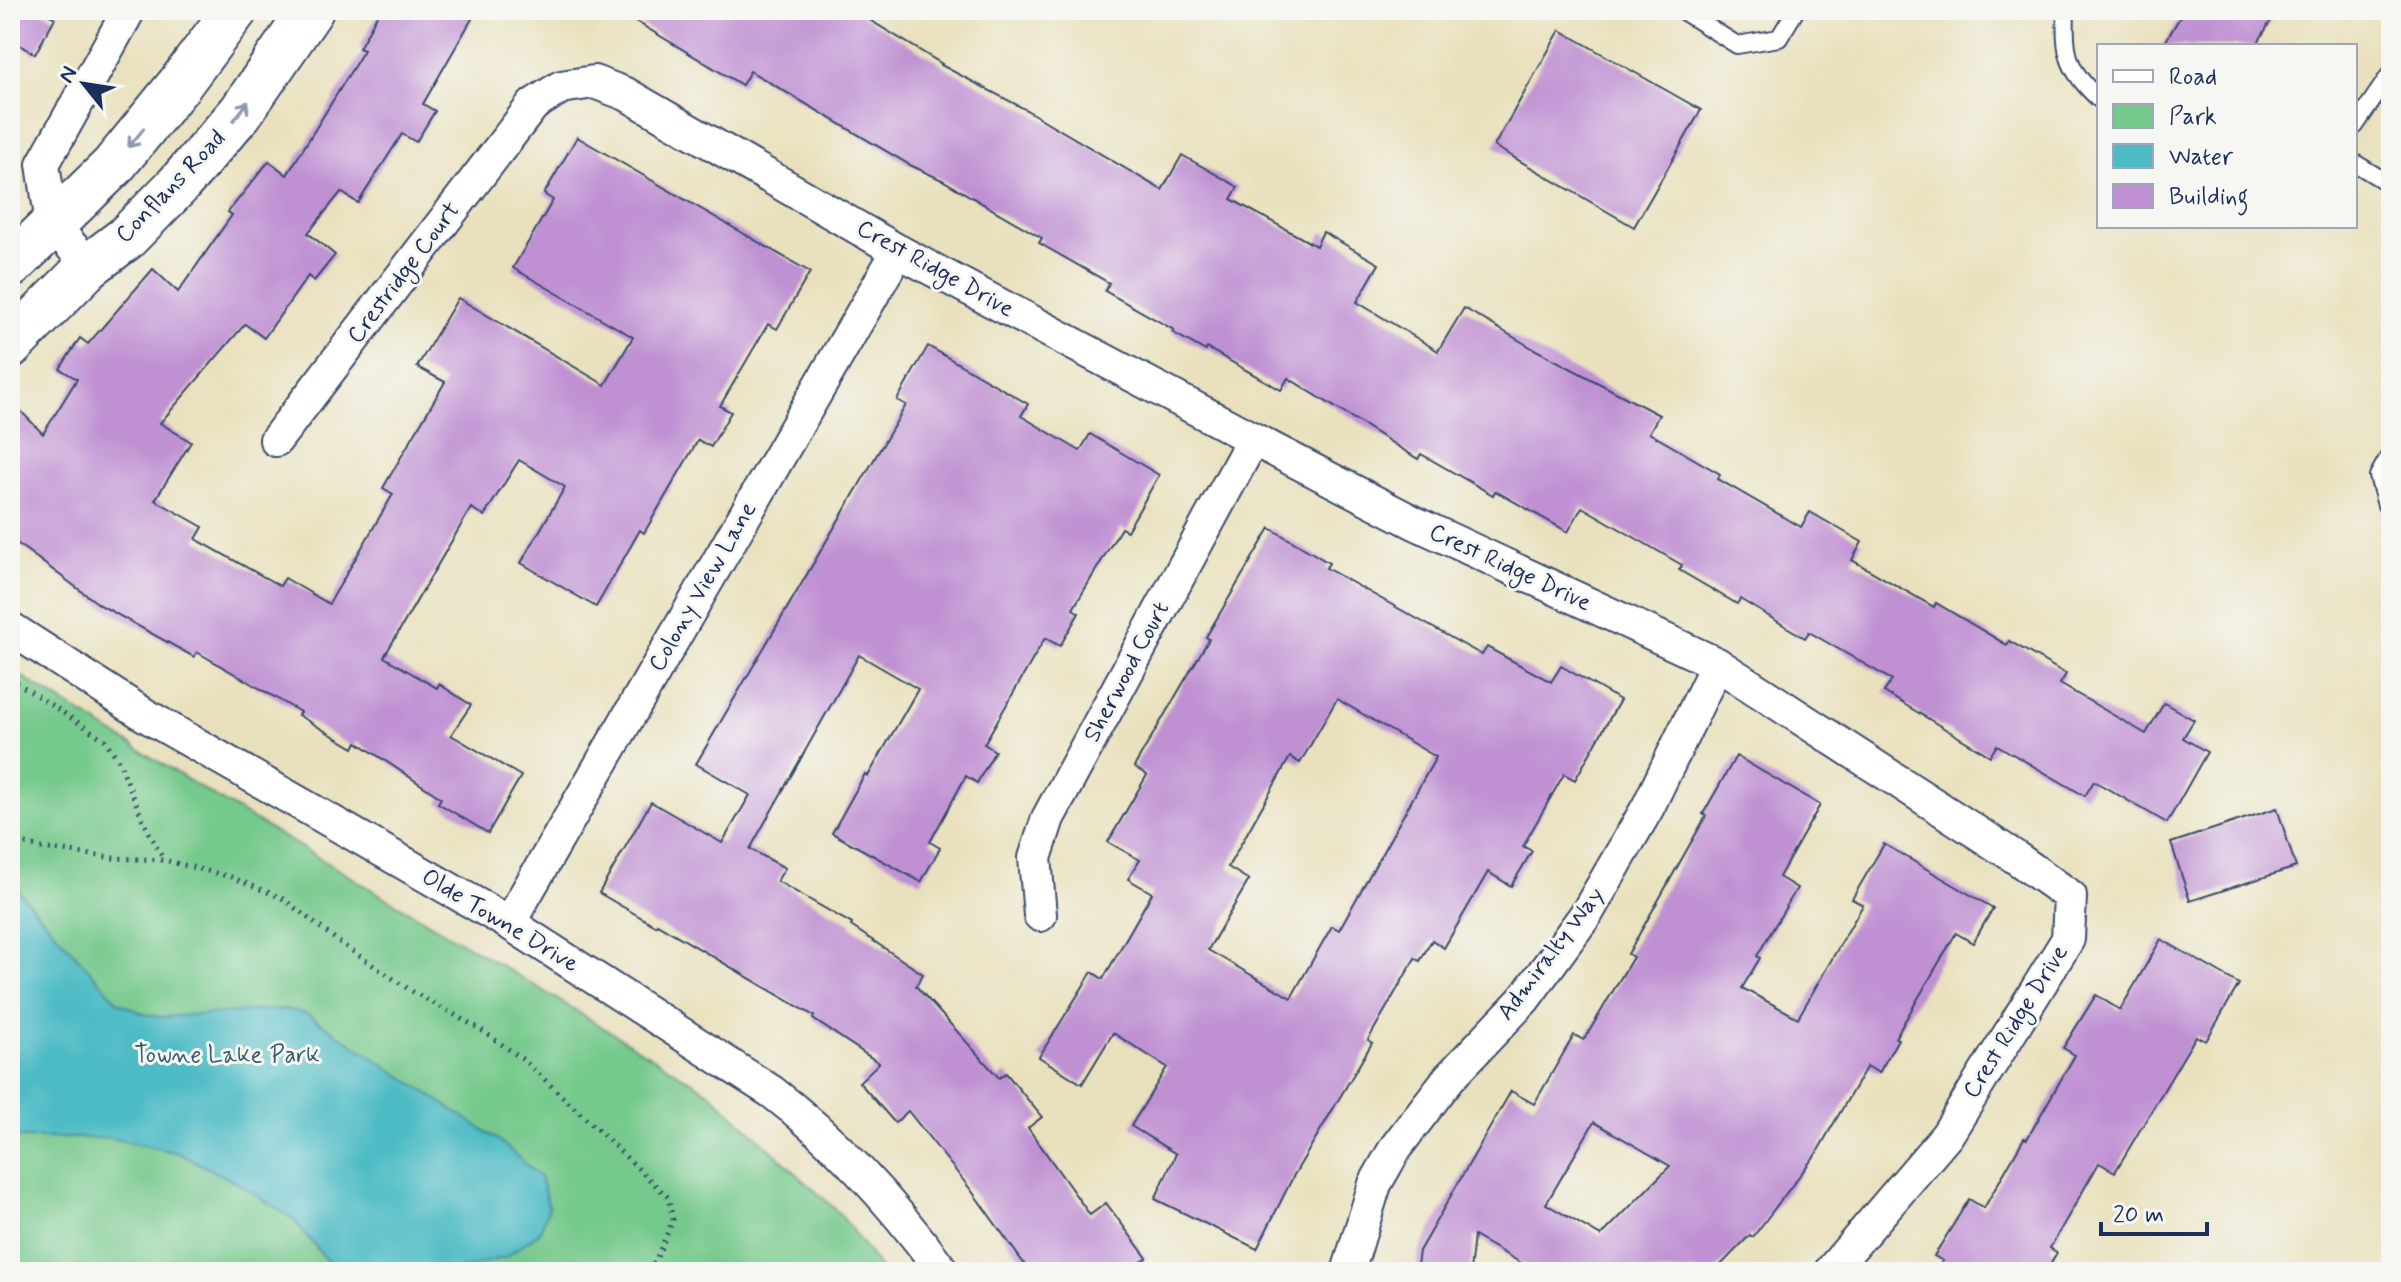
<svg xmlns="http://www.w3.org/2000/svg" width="2401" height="1282" font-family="Mynerve,sans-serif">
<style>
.green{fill:#76c98c;stroke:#487c75;stroke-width:2}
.water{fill:#4dbbc5;stroke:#347592;stroke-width:2}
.building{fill:#bf91d3;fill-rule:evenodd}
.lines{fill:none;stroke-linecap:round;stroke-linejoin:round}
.lane-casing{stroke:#3a4a6c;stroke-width:20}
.street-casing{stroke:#3a4a6c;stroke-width:36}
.secondary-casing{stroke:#3a4a6c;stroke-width:48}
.path{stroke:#3a4a6c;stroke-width:5;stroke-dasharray:2 6;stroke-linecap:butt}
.lane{stroke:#fff;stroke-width:16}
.street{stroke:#fff;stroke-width:32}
.secondary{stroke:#fff;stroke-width:44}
.oneway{stroke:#8d97ae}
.labels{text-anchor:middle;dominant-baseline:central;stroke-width:6;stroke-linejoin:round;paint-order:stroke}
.street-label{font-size:24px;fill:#1b2f5e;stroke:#f6f6f2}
.park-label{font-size:24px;fill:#365d6c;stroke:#f6f6f2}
</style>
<rect width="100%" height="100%" fill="#f6f6f2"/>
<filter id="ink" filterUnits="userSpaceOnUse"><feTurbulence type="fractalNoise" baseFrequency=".0125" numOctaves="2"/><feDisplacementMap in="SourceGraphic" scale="16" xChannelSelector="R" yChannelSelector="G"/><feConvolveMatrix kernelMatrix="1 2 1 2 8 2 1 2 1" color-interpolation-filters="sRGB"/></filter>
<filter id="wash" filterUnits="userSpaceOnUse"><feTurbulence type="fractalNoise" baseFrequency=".006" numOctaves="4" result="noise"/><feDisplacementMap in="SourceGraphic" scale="32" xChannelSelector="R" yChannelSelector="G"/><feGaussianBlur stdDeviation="1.8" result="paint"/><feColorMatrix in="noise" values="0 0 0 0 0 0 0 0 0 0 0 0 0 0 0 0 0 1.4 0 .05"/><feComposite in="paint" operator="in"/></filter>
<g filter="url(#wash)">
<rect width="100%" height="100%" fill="#e9e1bd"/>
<path class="green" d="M10,667L27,680L222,801L532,984L709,1092L839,1213L883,1272H10Z"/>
<path class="water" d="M10,882L118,1002L144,1014L162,1017L285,1009L307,1014L500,1141L540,1177L549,1207L539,1233L506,1257L450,1272H336L293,1219L239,1184L178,1153L111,1138H10Z"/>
<g id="blocks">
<g class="building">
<path d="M10,10H41L55,18L35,54L10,39Z"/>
<path d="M380,10H477L423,104L435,111L416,142L402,134L358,203L341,192L308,233L335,255L314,281L308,276L264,338L245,324L160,423L191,442L155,500L203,527L196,539L280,586L285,578L329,604L393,494L383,488L445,382L417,367L458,298L605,385L633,337L513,268L553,200L544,194L577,137L810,272L777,329L768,324L720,406L731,412L711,447L698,440L644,533L640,530L596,607L521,563L565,487L519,460L484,516L471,508L384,657L437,688L439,684L471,705L451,735L521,776L488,833L438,803L441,798L357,742L354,748L298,715L300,712L197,652L194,657L100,605L10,538V400L43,434L77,379L60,369L80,338L88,344L153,269L178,292L232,215L228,212L269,161L287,175L364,50L359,48Z"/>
<path d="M617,10H853L942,64L941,65L1023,108L1162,190L1182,155L1238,187L1231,199L1316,246L1323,232L1379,264L1357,302L1438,351L1464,308L1532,348L1659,415L1649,433L1720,474L1718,479L1801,527L1810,512L1862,542L1852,560L1934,607L1936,603L2007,645L2009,641L2066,674L2060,684L2146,734L2164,703L2194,720L2183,738L2207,752L2167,823L2094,781L2085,796L1997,745L1990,756L1884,692L1892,680L1809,632L1805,638L1740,599L1737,604L1679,570L1682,565L1582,507L1568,532L1495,491L1493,495L1421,454L1418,459L1288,378L1281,390L1207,348L1206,351L1172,332L1174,330L1105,291L1109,283L1039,243L1042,238L942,180L910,165L750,71L742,85Z"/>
<path d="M2184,10H2277L2256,46H2163Z"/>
<path d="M1560,30L1701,110L1634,227L1494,146Z"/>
<path d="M928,346L1028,404L1021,416L1080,451L1090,434L1159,475L1127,531L1121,528L1073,609L1079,613L1060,646L1045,638L984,744L995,751L977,783L966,776L930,842L940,848L921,882L832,833L865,774L868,776L918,689L859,655L750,849L785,868L777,881L852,924L851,926L923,974L916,986L999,1078L1006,1073L1042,1117L1028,1128L1090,1215L1106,1203L1147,1258L1128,1272H1030L971,1190L908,1111L895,1123L859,1082L879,1063L813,1019L814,1016L657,924L656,926L599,893L651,802L722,843L750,795L696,764L906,405L897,400Z"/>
<path d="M1270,528L1329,563L1326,568L1482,655L1487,647L1551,682L1561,666L1620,700L1575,780L1564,774L1523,846L1532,851L1511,886L1488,872L1444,948L1432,940L1420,961L1415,958L1368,1040L1372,1043L1294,1175L1257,1249L1155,1199L1176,1154L1131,1126L1167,1067L1113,1033L1082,1084L1039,1057L1092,972L1103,979L1152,893L1128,879L1140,860L1108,842L1147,775L1134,767L1209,639L1206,637ZM1337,699L1436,757L1339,930L1332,926L1291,998L1208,950L1249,880L1228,867L1290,757L1300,763Z"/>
<path d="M1736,756L1820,805L1779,877L1797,888L1757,956L1760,958L1742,988L1798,1018L1863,905L1852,899L1884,844L1993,908L1973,943L1956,933L1895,1038L1898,1039L1879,1073L1867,1066L1816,1154L1753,1237L1750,1235L1714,1272H1537L1474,1236L1470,1272H1416L1419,1251L1511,1091L1534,1104L1574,1035L1584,1040L1633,957L1628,954L1706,816L1703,814ZM1594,1122L1670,1166L1601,1236L1546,1204Z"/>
<path d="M2277,808L2296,867L2190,901L2171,843Z"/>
<path d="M2161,939L2239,984L2206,1041L2196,1036L2115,1172L2099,1163L2050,1248L2057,1253L2046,1272H1934L1943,1261L1934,1256L1969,1199L1984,1208L2024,1138L2027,1139L2075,1055L2063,1048L2096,995L2120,1010Z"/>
</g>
</g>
</g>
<g filter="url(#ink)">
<use href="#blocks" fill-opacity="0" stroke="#3a4a6c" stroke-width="2"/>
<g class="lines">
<defs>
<g id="lane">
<path d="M1681,10L1737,45L1779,38L1796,10"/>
<path d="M2066,10C2064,53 2067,70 2099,99"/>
<path d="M2355,126L2391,73"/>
<path d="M2355,163L2391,185"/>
<path d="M2391,453L2378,476L2386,505L2391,508"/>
</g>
<g id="street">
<path d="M89,266L52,224L43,164L129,10"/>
<path d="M276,440L533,105L561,87L594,82L626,94L898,251L1253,439L1415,523L1717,664L2015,857L2070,896L2068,939L1947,1135L1830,1272"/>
<path d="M10,628L145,715L509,923L772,1092C838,1142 894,1205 943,1272"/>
<path d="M1040,915L1035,858L1048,818L1253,439"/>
<path d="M509,923L898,251"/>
<path d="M1348,1272L1375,1184L1396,1147L1449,1078L1524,999L1587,913L1648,807L1717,664"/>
</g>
<g id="secondary">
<path d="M10,266L113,166L179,85L235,10"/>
<path d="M10,346L89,266L126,238L178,185L241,112L311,10"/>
</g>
</defs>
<use href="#lane" class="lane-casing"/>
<use href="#street" class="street-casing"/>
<use href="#secondary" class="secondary-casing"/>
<g class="path">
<path d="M10,678L105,740L119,761L144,823L163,859"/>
<path d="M10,840L41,848L114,858L164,860L231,877L282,898L343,945L410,990L480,1029L525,1061L668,1197L673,1220L654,1264L647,1272"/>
</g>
<use href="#lane" class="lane"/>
<use href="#street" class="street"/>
<use href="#secondary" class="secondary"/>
</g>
<defs><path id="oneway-shaft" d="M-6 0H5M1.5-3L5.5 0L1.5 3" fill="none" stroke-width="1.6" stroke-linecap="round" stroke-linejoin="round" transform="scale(2)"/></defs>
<g class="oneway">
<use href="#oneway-shaft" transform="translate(241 111) rotate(-52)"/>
<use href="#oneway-shaft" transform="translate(136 138) rotate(130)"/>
</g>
</g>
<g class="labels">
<g class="street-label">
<text transform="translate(171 187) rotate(-46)">Conflans Road</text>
<text transform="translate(935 269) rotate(29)">Crest Ridge Drive</text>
<text transform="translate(404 273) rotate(-53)">Crestridge Court</text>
<text transform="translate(1510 568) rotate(25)">Crest Ridge Drive</text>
<text transform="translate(703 587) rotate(-60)">Colony View Lane</text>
<text transform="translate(1127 672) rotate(-62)">Sherwood Court</text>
<text transform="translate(500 921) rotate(31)">Olde Towne Drive</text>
<text transform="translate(1551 954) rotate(-53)">Admiralty Way</text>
<text transform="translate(2016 1022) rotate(-58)">Crest Ridge Drive</text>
</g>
<g class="park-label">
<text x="227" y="1055">Towne Lake Park</text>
</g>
</g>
<rect width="2401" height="1282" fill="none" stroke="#f6f6f2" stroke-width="40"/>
<rect x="2097" y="44" width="260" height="184" fill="#f6f6f2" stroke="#9ea6b7" stroke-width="2"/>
<rect x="2113" y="70" width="40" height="12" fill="#ffffff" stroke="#9ea6b7" stroke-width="2"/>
<text x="2169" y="84" font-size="24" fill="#1b2f5e">Road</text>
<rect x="2113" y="104" width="40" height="24" fill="#76c98c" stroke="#9ea6b7" stroke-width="2"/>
<text x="2169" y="124" font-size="24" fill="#1b2f5e">Park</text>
<rect x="2113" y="144" width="40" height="24" fill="#4dbbc5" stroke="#9ea6b7" stroke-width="2"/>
<text x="2169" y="164" font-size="24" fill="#1b2f5e">Water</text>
<rect x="2113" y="184" width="40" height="24" fill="#bf91d3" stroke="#9ea6b7" stroke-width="2"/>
<text x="2169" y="204" font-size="24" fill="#1b2f5e">Building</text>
<g transform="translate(84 84) rotate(300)" stroke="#f6f6f2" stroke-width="6" paint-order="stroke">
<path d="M0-6L14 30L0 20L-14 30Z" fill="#1b2f5e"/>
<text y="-12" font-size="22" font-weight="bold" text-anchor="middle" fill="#1b2f5e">N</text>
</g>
<path d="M2101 1222v12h106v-12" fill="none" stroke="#1b2f5e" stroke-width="4"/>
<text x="2113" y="1222" font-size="24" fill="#1b2f5e" stroke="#f6f6f2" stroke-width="6" paint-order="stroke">20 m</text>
</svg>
